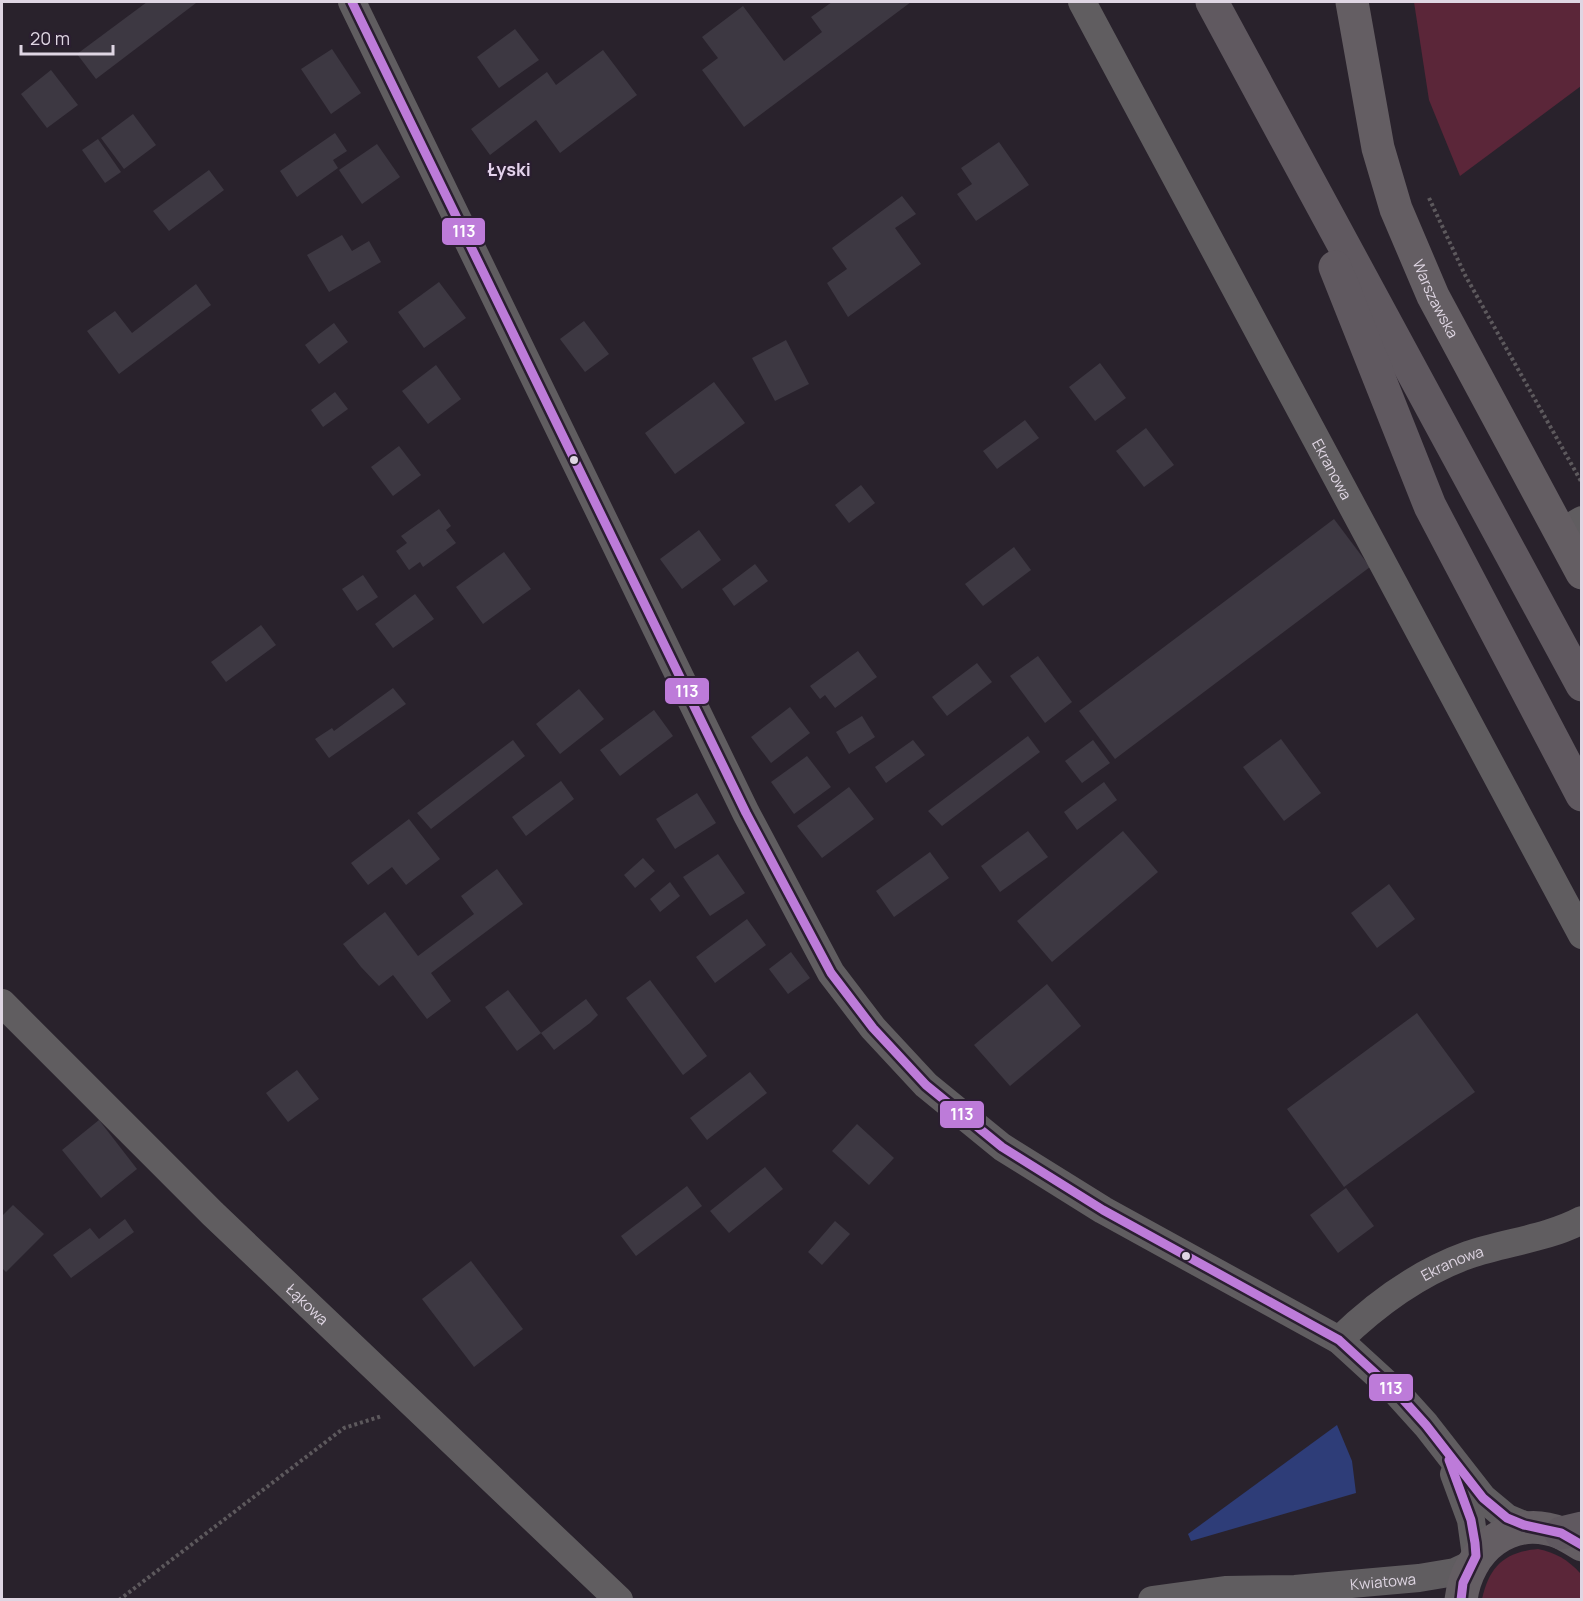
<svg xmlns="http://www.w3.org/2000/svg" width="1583" height="1601" font-family="Manrope,sans-serif">
<style>
.green{fill:#5b2639}
.water{fill:#2e3d78}
.building{fill:#3d3842}
.lines{fill:none;stroke-linecap:round;stroke-linejoin:round}
.path{stroke:#5d595d;stroke-width:4;stroke-dasharray:3 3;stroke-linecap:butt}
.street{stroke:#605d60;stroke-width:28}
.secondary{stroke:#645e63;stroke-width:33}
.highway{stroke:#605960;stroke-width:33}
.bus-1-casing{stroke:#2a1e30;stroke-width:14}
.bus-1{stroke:#bd7bd9;stroke-width:9}
.bus-dot{fill:#dfd6e3;stroke:#2a1e30;stroke-width:2}
.labels{text-anchor:middle;dominant-baseline:central;stroke-width:4.5;stroke-linejoin:round;paint-order:stroke}
.street-label{font-size:15px;fill:#dfd6e3;stroke:#2a1e30}
.quarter-label{font-size:18px;font-weight:bold;fill:#e3d2eb;stroke:#2a1e30}
.line-badge{stroke:#2a1e30;stroke-width:2}
.badge-label{font-size:16px;text-anchor:middle;font-weight:bold;fill:#fff}
</style>
<rect width="100%" height="100%" fill="#29222c"/>
<g class="green">
<path d="M1414,2H1581V86L1460,176L1429,100Z"/>
<path d="M1538,1549C1556,1553 1567,1559 1580,1573L1581,1599H1482C1489,1567 1504,1552 1538,1549Z"/>
</g>
<path class="water" d="M1337,1425L1352,1461L1356,1493L1191,1541L1188,1534Z"/>
<g class="building">
<path d="M147,2L196,3L96,79L77,54Z"/>
<path d="M832,2H911L744,127L702,70L718,58L702,37L743,6L784,61L822,32L811,17Z"/>
<path d="M515,29L539,60L499,88L477,57Z"/>
<path d="M332,49L361,93L331,114L301,69Z"/>
<path d="M603,50L637,95L560,153L536,120L490,155L471,129L547,72L556,85Z"/>
<path d="M51,70L78,105L47,128L21,94Z"/>
<path d="M133,114L156,145L124,169L101,138Z"/>
<path d="M335,133L347,151L333,160L338,168L297,197L280,171Z"/>
<path d="M98,139L121,172L105,183L82,150Z"/>
<path d="M999,142L1029,185L976,221L957,194L972,184L961,168Z"/>
<path d="M377,144L400,177L362,204L339,170Z"/>
<path d="M209,170L224,190L169,231L153,211Z"/>
<path d="M902,196L916,214L895,228L921,264L848,317L827,283L847,269L832,248Z"/>
<path d="M342,235L352,251L369,241L381,262L329,292L307,255Z"/>
<path d="M439,282L466,318L424,348L398,312Z"/>
<path d="M196,284L211,305L119,374L87,331L115,311L132,333Z"/>
<path d="M584,321L609,354L585,372L560,339Z"/>
<path d="M334,323L348,342L319,364L305,345Z"/>
<path d="M786,340L809,384L775,401L752,358Z"/>
<path d="M1100,363L1126,398L1095,421L1069,387Z"/>
<path d="M436,365L461,399L428,424L402,391Z"/>
<path d="M714,382L745,423L675,474L645,433Z"/>
<path d="M335,392L348,409L323,427L311,410Z"/>
<path d="M1025,420L1039,438L997,469L983,451Z"/>
<path d="M1146,428L1174,465L1144,487L1116,451Z"/>
<path d="M399,446L421,475L393,496L371,467Z"/>
<path d="M861,485L875,503L849,523L835,505Z"/>
<path d="M439,509L451,526L446,530L456,543L423,567L420,562L409,570L396,551L407,543L401,536Z"/>
<path d="M1334,519L1370,567L1115,759L1079,711Z"/>
<path d="M699,530L721,560L682,589L660,559Z"/>
<path d="M1014,547L1031,570L983,606L965,584Z"/>
<path d="M504,552L531,589L483,624L456,587Z"/>
<path d="M755,564L768,581L734,606L722,589Z"/>
<path d="M363,575L378,597L357,611L342,589Z"/>
<path d="M415,594L434,619L393,648L375,624Z"/>
<path d="M261,625L276,645L226,682L211,662Z"/>
<path d="M858,651L877,677L835,708L825,695L820,699L810,686Z"/>
<path d="M1038,656L1072,702L1045,723L1010,676Z"/>
<path d="M977,663L992,682L947,716L932,697Z"/>
<path d="M393,688L406,704L329,758L315,739L332,728L334,731Z"/>
<path d="M579,689L604,719L560,754L536,724Z"/>
<path d="M790,707L810,733L771,763L751,737Z"/>
<path d="M654,710L673,736L620,776L600,750Z"/>
<path d="M862,716L875,737L849,754L836,732Z"/>
<path d="M1028,736L1040,752L942,826L928,811Z"/>
<path d="M1281,739L1321,793L1284,821L1243,767Z"/>
<path d="M513,740L525,756L431,829L417,813Z"/>
<path d="M913,740L925,755L886,783L875,767Z"/>
<path d="M1093,740L1110,763L1082,783L1065,761Z"/>
<path d="M807,756L831,787L794,814L771,782Z"/>
<path d="M561,781L574,799L526,836L512,817Z"/>
<path d="M1104,782L1117,800L1077,830L1064,812Z"/>
<path d="M849,787L874,819L822,858L797,826Z"/>
<path d="M697,793L716,823L675,849L656,819Z"/>
<path d="M409,819L440,859L406,885L392,867L368,885L351,863Z"/>
<path d="M1028,831L1048,857L1000,892L981,866Z"/>
<path d="M1123,831L1158,872L1052,962L1017,921Z"/>
<path d="M930,852L949,878L894,917L876,891Z"/>
<path d="M718,854L745,893L710,916L683,877Z"/>
<path d="M643,858L655,871L635,888L624,875Z"/>
<path d="M497,869L523,904L431,973L451,1001L427,1019L393,975L379,986L361,967L343,944L385,912L418,956L474,914L461,896Z"/>
<path d="M670,882L680,896L660,912L650,899Z"/>
<path d="M1389,884L1415,919L1377,948L1351,913Z"/>
<path d="M747,919L766,945L715,983L696,957Z"/>
<path d="M791,952L810,978L788,994L769,969Z"/>
<path d="M650,980L707,1056L683,1075L626,998Z"/>
<path d="M1047,984L1081,1026L1010,1086L974,1045Z"/>
<path d="M508,990L541,1033L517,1051L485,1007Z"/>
<path d="M586,999L598,1015L590,1023L554,1050L541,1033Z"/>
<path d="M1417,1013L1475,1092L1344,1187L1287,1109Z"/>
<path d="M297,1070L319,1099L288,1122L266,1093Z"/>
<path d="M750,1072L767,1093L707,1140L690,1118Z"/>
<path d="M99,1120L137,1169L101,1198L62,1150Z"/>
<path d="M857,1124L894,1158L869,1185L832,1151Z"/>
<path d="M765,1167L783,1189L729,1233L710,1211Z"/>
<path d="M687,1186L702,1206L636,1256L621,1236Z"/>
<path d="M1346,1188L1374,1226L1338,1253L1310,1215Z"/>
<path d="M13,1205L44,1234L6,1272L2,1268V1216Z"/>
<path d="M125,1219L134,1232L71,1278L53,1255L90,1228L99,1239Z"/>
<path d="M835,1221L850,1234L822,1265L808,1252Z"/>
<path d="M471,1261L523,1329L474,1367L422,1299Z"/>
</g>
<g class="lines">
<g class="path">
<path d="M1429,198L1465,275L1582,483"/>
<path d="M119,1600L344,1428L382,1416"/>
</g>
<g class="street">
<path d="M352,2L746,813L831,973L873,1028L926,1085L1002,1147L1103,1210L1339,1340L1398,1394L1426,1425L1483,1498L1507,1518L1524,1525L1539,1528"/>
<path id="s1" d="M1082,2L1582,935"/>
<path d="M1560,533L1582,520"/>
<path id="s2" d="M2,1003L213,1214L619,1600"/>
<path id="s3" d="M1339,1340C1377,1303 1418,1273 1468,1255C1505,1242 1546,1239 1582,1220"/>
<path d="M1454,1474L1471,1520L1476,1556"/>
<path id="s4" d="M1152,1600L1225,1590L1295,1589L1419,1578L1455,1572L1470,1565"/>
</g>
<g class="secondary">
<path id="s5" d="M1352,2L1378,148L1396,209L1433,296L1582,573"/>
<path d="M1461,1600C1467,1550 1510,1513 1561,1533C1568,1536 1575,1541 1582,1545"/>
</g>
<g class="highway">
<path d="M1212,2L1582,685"/>
<path d="M1335,267L1430,506L1582,795"/>
<path d="M1561,1533L1582,1528"/>
</g>
<defs>
<g id="bus-1">
<path d="M352,2L746,813L831,973L873,1028L926,1085L1002,1147L1103,1210L1339,1340L1398,1394L1426,1425L1483,1498L1507,1518L1524,1525L1561,1533L1582,1545"/>
<path d="M1449,1460L1471,1520L1475,1543L1476,1556L1463,1583L1461,1600"/>
</g>
</defs>
<use href="#bus-1" class="bus-1-casing"/>
<use href="#bus-1" class="bus-1"/>
</g>
<g class="bus-dot">
<circle cx="574" cy="460" r="5"/>
<circle cx="1186" cy="1256" r="5"/>
</g>
<g class="labels">
<g class="street-label">
<text stroke="none"><textPath href="#s5" startOffset="310">Warszawska</textPath></text>
<text stroke="none"><textPath href="#s1" startOffset="530">Ekranowa</textPath></text>
<text stroke="none"><textPath href="#s3" startOffset="138">Ekranowa</textPath></text>
<text stroke="none"><textPath href="#s2" startOffset="429">Łąkowa</textPath></text>
<text stroke="none"><textPath href="#s4" startOffset="232">Kwiatowa</textPath></text>
</g>
<g class="quarter-label">
<text x="509" y="169">Łyski</text>
</g>
</g>
<g class="line-badge">
<rect x="441" y="217" width="45" height="29" rx="6" fill="#bd7bd9"/>
<rect x="664" y="677" width="46" height="28" rx="6" fill="#bd7bd9"/>
<rect x="939" y="1100" width="46" height="29" rx="6" fill="#bd7bd9"/>
<rect x="1368" y="1373" width="46" height="29" rx="6" fill="#bd7bd9"/>
</g>
<g class="badge-label">
<text x="464" y="237">113</text>
<text x="687" y="697">113</text>
<text x="962" y="1120">113</text>
<text x="1391" y="1394">113</text>
</g>
<rect width="1583" height="1601" fill="none" stroke="#dfd6e3" stroke-width="6"/>
<path d="M21 45v9h92v-9" fill="none" stroke="#dfd6e3" stroke-width="3"/>
<text x="30" y="45" font-size="18" fill="#dfd6e3" stroke="#2a1e30" stroke-width="4.5" paint-order="stroke">20 m</text>
</svg>
